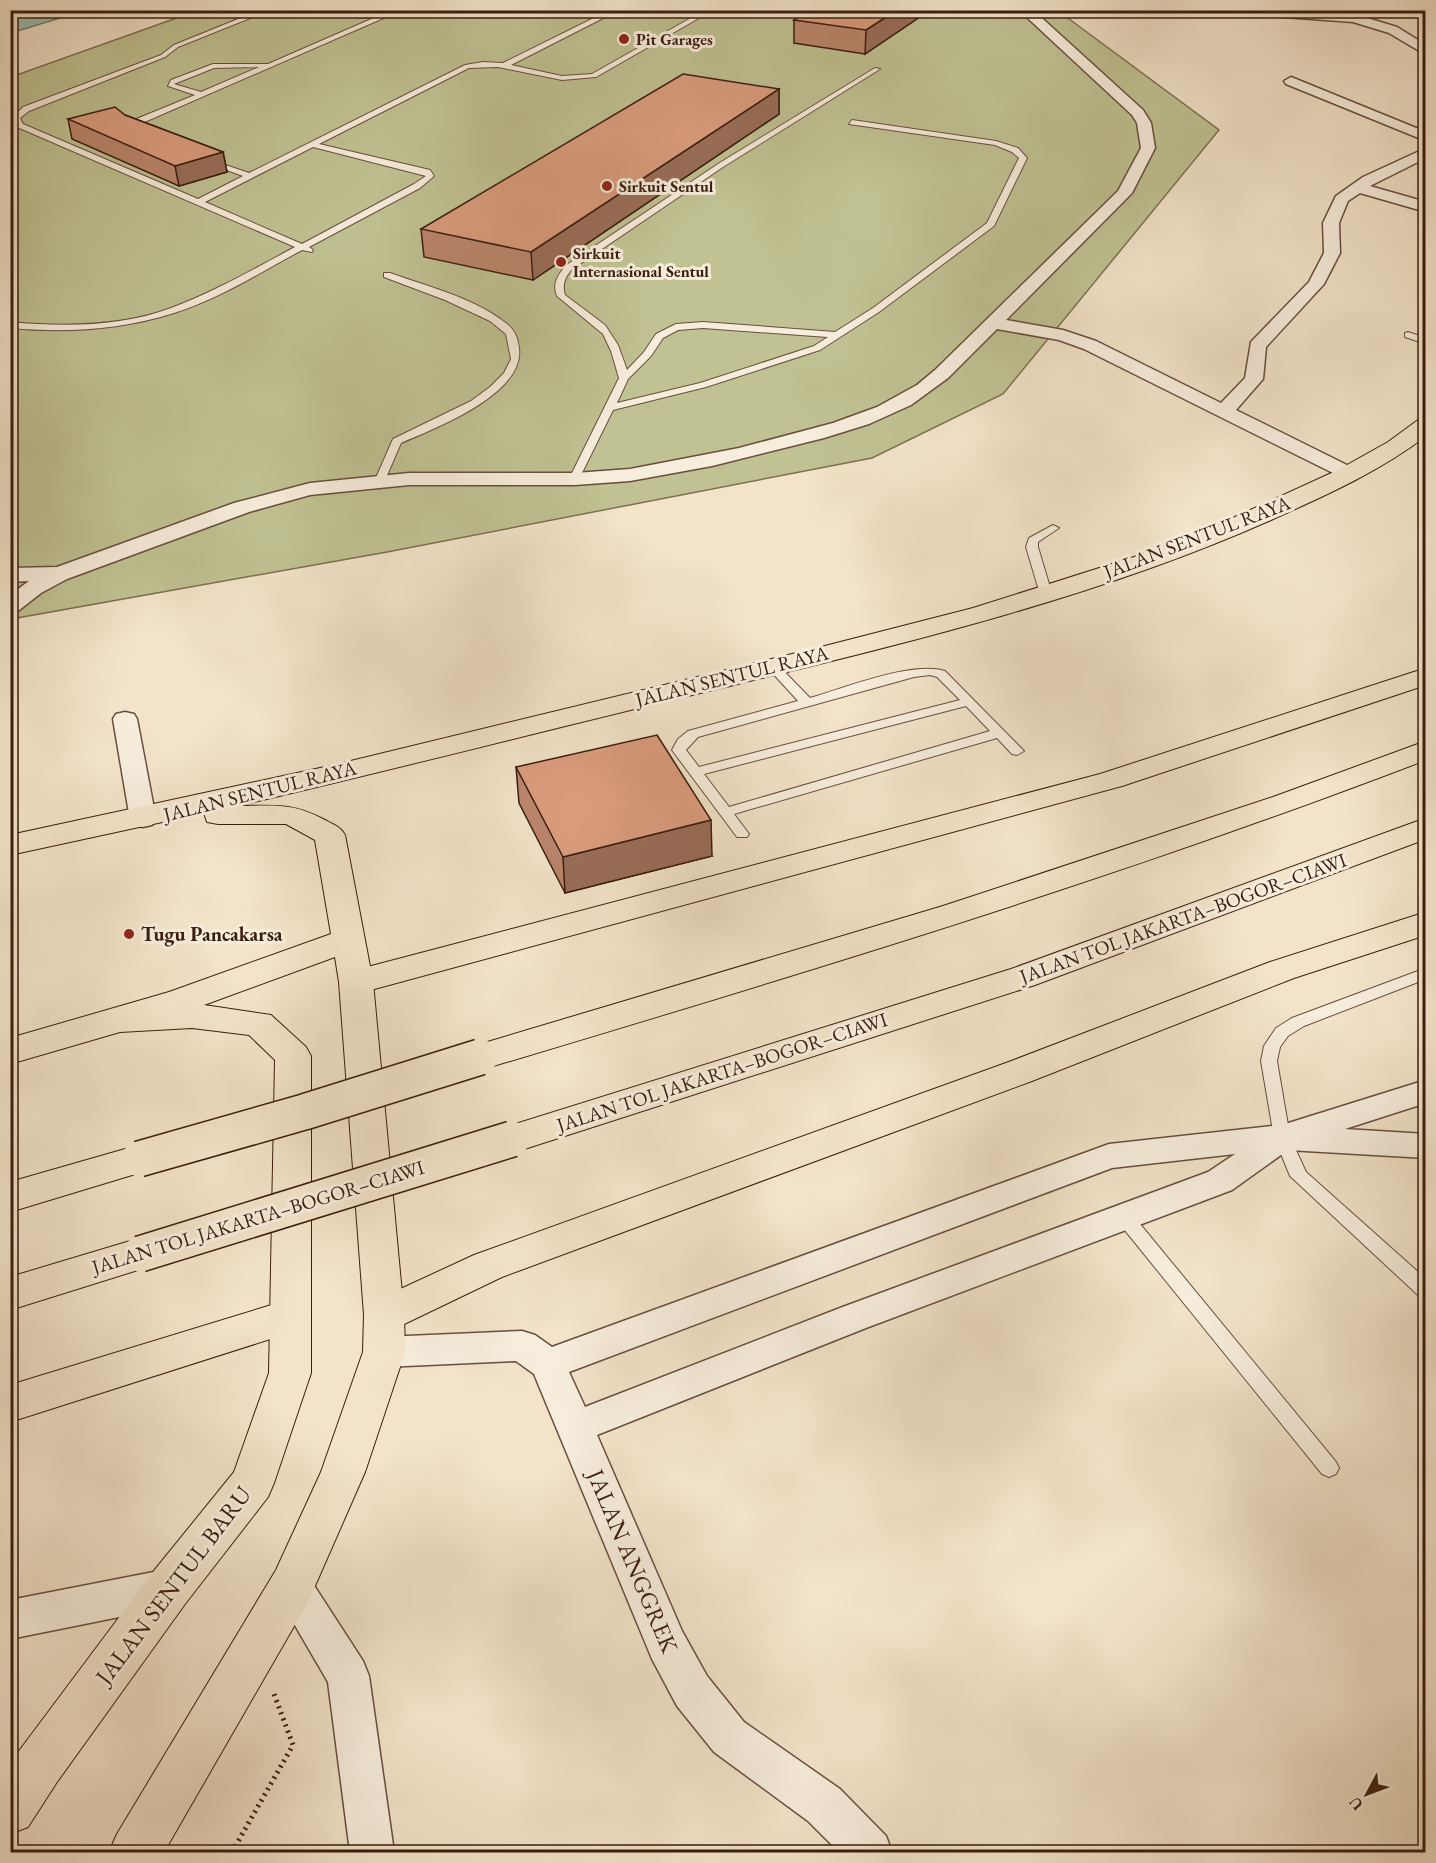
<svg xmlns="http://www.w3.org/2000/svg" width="1436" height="1863" font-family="'EB Garamond',serif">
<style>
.green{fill:#c0c293;stroke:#7d7051;stroke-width:1.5}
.water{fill:#9bbeb6;stroke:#747e73;stroke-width:1.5}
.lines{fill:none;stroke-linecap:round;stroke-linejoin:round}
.lane-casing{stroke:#684e3e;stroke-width:2}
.street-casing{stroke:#684e3e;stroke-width:3}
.primary-casing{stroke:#3a1d0f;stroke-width:2}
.highway-casing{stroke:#3a1d0f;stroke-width:2}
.path{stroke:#3a1d0f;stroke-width:5;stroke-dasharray:2 4.5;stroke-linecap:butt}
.lane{fill:#f7eddc;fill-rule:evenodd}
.street{fill:#f7eddc;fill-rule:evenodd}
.primary{fill:#f2e3c9;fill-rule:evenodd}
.highway{fill:#f2e3c9;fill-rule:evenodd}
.highway-bridge-casing{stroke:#3a1d0f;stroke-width:38;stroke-linecap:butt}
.highway-bridge{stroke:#f2e3c9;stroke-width:35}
.wall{fill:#bb866c;stroke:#3a1d0f;stroke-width:1.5}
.shaded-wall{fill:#996d58;stroke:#3a1d0f;stroke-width:1.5}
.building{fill:#da9c7d;stroke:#3a1d0f;stroke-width:1.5}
.poi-dot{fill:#8f2418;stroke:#f7eddc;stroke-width:2}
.labels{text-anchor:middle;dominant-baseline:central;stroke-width:6;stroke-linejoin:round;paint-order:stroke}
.far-poi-label{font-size:16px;font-weight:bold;fill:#3a1d0f;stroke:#f7eddc;text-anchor:start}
.street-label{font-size:20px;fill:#3a1d0f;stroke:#f7eddc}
.poi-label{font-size:20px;font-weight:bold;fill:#3a1d0f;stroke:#f7eddc;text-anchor:start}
.near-street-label{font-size:24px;fill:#3a1d0f;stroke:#f7eddc}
</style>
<rect width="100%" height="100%" fill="#f2e3c9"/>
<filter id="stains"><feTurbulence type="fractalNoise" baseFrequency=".00333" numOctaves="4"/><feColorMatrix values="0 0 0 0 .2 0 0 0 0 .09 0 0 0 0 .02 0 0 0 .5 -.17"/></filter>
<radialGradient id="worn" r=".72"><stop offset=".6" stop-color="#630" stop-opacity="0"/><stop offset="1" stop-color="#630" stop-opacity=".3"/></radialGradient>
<path class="green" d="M1057,10L1219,130L1003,394L872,458L387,552L11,619V77L196,11Z"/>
<path class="water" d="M11,10H83V11L11,33Z"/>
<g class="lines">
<defs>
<g id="lane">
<path d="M260,10H270L178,47L165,57L29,111L20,118L23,124L198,199L243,176L205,162V158L249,173L465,65L483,62L503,63L610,10H619L511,65L562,76L592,74L705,10H713L596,77L562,80L498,67L469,68L319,144L430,170L434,176L420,188L309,247L313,250L312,252L302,250C261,272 219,299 174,313C121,330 65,333 10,328V322C63,327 121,327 171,308C214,292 254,269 295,247L17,127L12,118L23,107L161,55L174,45ZM313,147L426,176L414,184L302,244L205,202Z"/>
<path d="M392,10H402L140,124L136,126L141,134H135L127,126L134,120L195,95L168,86L171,80L213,64H268ZM259,67L201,92L174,84L214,68Z"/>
<path d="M875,68L880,69L723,167L571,270C565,278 562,284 565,295L605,325L618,345L627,370L644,352L656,334L676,324L703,322L835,332L873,308L987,223L1019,158L1012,152L995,145L849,124L852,120L996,141L1018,148L1027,158L994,226L879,312L820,350L706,387L613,410L579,479L570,481L569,479L619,378L611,351L603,334L557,296C552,283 558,276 565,266L718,164ZM703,328L828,337L814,346L700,383L617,403L628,379L651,356L663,338L678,330Z"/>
<path d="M384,273H390C429,287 475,298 507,324C515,330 518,339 519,348C525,394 436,428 401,443L385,480L380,483L375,480L393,439L471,401L490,387L504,373L511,359L506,334L490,321L445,300L384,277Z"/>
<path d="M1408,332L1426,338V344L1405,337V333Z"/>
<path d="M1053,525L1059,528L1038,542V547L1052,594L1046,598L1040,594L1026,547L1029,538Z"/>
<path d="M773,663L777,664L810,698C845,688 911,661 945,671L1024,751L1017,755L1012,754L997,738L734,814L749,834L747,837H737L672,750L678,739L688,731L798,701L767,667ZM930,675L937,677L960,700L699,767L686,750L698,737L914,677ZM966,706L990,731L729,807L704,774Z"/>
<path d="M1426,968V979L1304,1026L1288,1036L1280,1047L1277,1061L1290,1137L1306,1172L1426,1279V1298L1419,1296L1290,1176L1274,1137L1261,1061L1264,1046L1276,1028L1292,1018Z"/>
<path d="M1125,1211L1131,1213L1336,1462L1339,1468L1336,1474L1329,1477L1322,1474L1119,1223L1116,1218L1119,1213Z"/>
</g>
<g id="street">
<path d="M1019,10H1033L1143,110L1151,123L1155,148L1132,193L1006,320L1063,330L1096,341L1221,403L1245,378L1251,342L1309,282L1324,253L1323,223L1336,196L1363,177L1426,148V158L1370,186L1426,202V212L1360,193L1348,201L1339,223L1340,253L1324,284L1266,347L1263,379L1236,410L1355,469L1358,473L1355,477H1341L1084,349L1059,340L997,329L948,378L911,405L869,424L824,438L712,466L630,481L575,485H409L310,495L249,512L67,579L41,593L18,611L10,613V595L29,581L10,582V568L57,567L234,503L310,483L409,473H575L630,469L739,448L833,423L877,407L917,385L935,370L1118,191L1141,148L1137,123L1132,115Z"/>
<path d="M1236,10L1354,14L1397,27L1426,45V55L1389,33L1353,22L1242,14Z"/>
<path d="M1291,77L1426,132V141L1286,84L1284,81Z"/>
<path d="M125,712L134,714L137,719L156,819L152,825L143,827L134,825L130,819L113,719L116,714Z"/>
<path d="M1426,1080V1103L1345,1129L1426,1134V1158L1288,1150L1232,1190L866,1328L597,1435L682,1631L707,1676L744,1722L840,1789L886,1836L892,1852H839L808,1821L714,1752L677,1706L652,1659L534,1374L516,1361L384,1367L371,1363L366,1352L371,1341L384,1337L522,1331L535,1335L552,1347L1109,1144L1282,1125ZM1235,1154L1208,1172L840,1308L585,1407L569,1372L1112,1168Z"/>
<path d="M292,1567L306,1573L363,1661L369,1676L394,1852H350L328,1682L272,1586L278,1573Z"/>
<path d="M169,1569L183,1575L189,1588L183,1601L169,1607L10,1639V1600Z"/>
</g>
<path id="primary" d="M1426,418V436C1379,472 1324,496 1271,520C1093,599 902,644 713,690C554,728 396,769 237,806C272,806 291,802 323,819C332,824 340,826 345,835L373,982L404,1315L405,1352L365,1472L308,1602L164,1852H109L117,1834L276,1570L321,1472L363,1352L364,1315L339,982L335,957L204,1005L271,1015L306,1047L311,1056V1373L274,1483L268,1497L185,1604L57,1782L28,1827L10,1834V1763L153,1572L234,1472L269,1373L275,1060L249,1035L192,1028L120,1032L10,1064V1038L169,992L331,934L315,840L286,824H218L207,822L204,813L10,855V835L334,765L817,648L973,608L1134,557L1213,527L1338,470L1388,442L1418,420Z"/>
<g id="highway">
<path d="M1426,668V685L1122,786L356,994L344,990L339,982L344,974L356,970L1100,774Z"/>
<path d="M1426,741V760C1116,879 798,975 480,1070L467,1066L462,1057L467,1048L943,906L1273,797Z"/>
<path d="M1426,818V839L1035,985L512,1153L499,1149L493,1139L499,1129L1011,969Z"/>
<path d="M1426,912V935L1294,978L1032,1081L502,1277L398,1327L384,1332L370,1327L364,1315L370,1303L474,1255L1006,1063L1270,962Z"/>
<path d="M139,1145L152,1149L158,1159L152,1169L10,1212V1182Z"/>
<path d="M140,1238L154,1243L160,1254L154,1265L10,1310V1277Z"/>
<path d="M291,1299L305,1304L311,1316L305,1328L10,1422V1385Z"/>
</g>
</defs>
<use href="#lane" class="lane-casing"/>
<use href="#street" class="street-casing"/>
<use href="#primary" class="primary-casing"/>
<use href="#highway" class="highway-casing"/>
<path class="path" d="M232,1852L293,1745L274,1694"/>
<use href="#lane" class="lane"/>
<use href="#street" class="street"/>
<use href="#primary" class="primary"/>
<use href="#highway" class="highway"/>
<defs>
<g id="highway-bridge">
<path d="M139,1159L304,1112L480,1057"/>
<path d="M140,1254L512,1139"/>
</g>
</defs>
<use href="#highway-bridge" class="highway-bridge-casing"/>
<use href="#highway-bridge" class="highway-bridge"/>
</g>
<g class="wall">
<path d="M930,10L865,54L794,43V20Z"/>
<path d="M779,89V114L533,280L424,257L421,229Z"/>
<path d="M125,115L223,152L227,172L179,186L72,139L68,119Z"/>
<path d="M516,767L712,856L565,893L519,803Z"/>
</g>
<g class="shaded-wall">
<path d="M897,10H930L865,54L866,30Z"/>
<path d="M779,89V114L533,280L531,252Z"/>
<path d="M223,152L227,172L179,186L175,166Z"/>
<path d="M711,820L712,856L565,893L563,857Z"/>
</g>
<g class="building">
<path d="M810,10H897L866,30L794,20Z"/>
<path d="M683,74L779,89L531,252L421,229Z"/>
<path d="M115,107L125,115L223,152L175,166L68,119Z"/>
<path d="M657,735L711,820L563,857L516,767Z"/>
</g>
<g class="poi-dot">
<circle cx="624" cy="39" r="6"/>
<circle cx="607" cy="186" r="6"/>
<circle cx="561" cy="262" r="6"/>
<circle cx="129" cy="934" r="6"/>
</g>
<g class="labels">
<g class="far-poi-label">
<text x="636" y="39">Pit Garages</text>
<text x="619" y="186">Sirkuit Sentul</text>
<text x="573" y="253">Sirkuit<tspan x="573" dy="18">Internasional Sentul</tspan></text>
</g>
<g class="street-label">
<text transform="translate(1197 537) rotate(-21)">JALAN SENTUL RAYA</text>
<text transform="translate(732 676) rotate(-14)">JALAN SENTUL RAYA</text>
<text transform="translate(260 791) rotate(-14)">JALAN SENTUL RAYA</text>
<text transform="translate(1183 918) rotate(-20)">JALAN TOL JAKARTA–BOGOR–CIAWI</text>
<text transform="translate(722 1072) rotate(-18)">JALAN TOL JAKARTA–BOGOR–CIAWI</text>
<text transform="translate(258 1217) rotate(-17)">JALAN TOL JAKARTA–BOGOR–CIAWI</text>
</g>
<g class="poi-label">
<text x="141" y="934">Tugu Pancakarsa</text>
</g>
<g class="near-street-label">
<text transform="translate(633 1561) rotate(67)">JALAN ANGGREK</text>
<text transform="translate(173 1585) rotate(-53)">JALAN SENTUL BARU</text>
</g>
</g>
<rect width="1436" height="1863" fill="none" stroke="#f2e3c9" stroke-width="36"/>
<rect x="12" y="12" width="1412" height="1839" fill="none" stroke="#3a1d0f" stroke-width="3"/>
<rect x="18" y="18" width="1400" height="1827" fill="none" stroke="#3a1d0f" stroke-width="1.5"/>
<g transform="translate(1367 1794) rotate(229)" stroke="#f7eddc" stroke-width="4.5" paint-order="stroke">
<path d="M0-4.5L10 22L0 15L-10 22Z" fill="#3a1d0f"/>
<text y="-9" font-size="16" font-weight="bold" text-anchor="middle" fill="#3a1d0f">U</text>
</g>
<rect width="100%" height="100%" filter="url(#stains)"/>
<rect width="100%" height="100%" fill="url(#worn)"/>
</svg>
